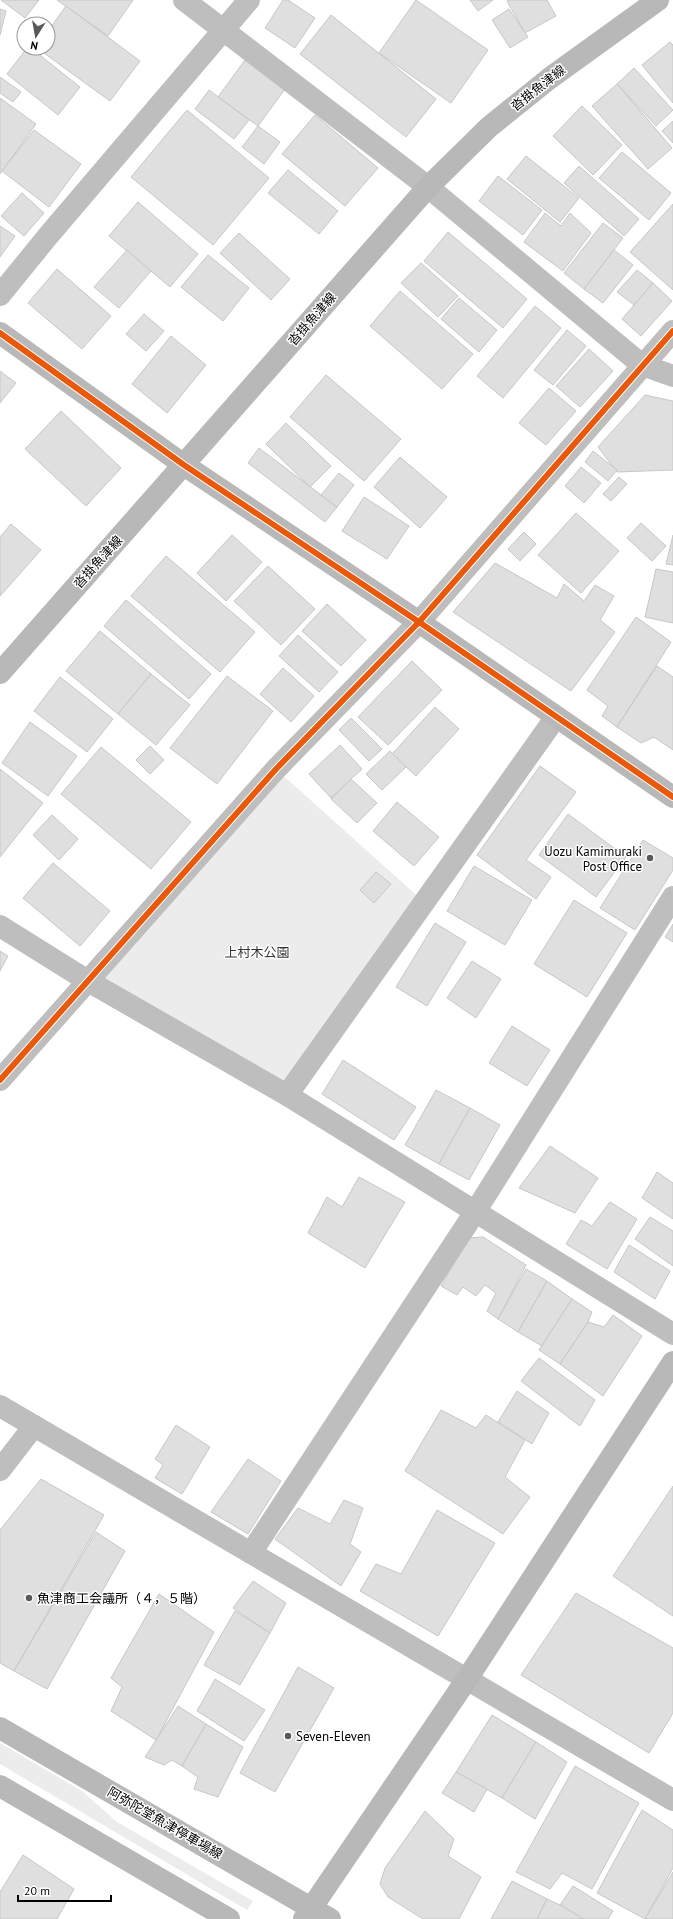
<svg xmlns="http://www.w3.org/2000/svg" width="673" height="1919" font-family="'PT Sans','Noto Sans JP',sans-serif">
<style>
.green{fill:#ececec}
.building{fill:#dfdfdf;stroke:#c7c7c7}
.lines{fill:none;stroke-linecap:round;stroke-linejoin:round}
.street{stroke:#bebebe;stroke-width:22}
.secondary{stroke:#b8b8b8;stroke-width:22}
.cycleway-casing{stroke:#fff;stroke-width:8}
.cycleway{stroke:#e8590c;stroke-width:6}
.poi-dot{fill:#595959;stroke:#fff;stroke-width:1.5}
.labels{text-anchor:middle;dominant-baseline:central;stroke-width:3;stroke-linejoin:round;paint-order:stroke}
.street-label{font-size:13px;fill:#000;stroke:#fff}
.poi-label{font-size:13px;fill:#000;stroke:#fff;text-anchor:start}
.park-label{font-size:13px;fill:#333;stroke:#fff}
</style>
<rect width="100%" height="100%" fill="#fff"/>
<g class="green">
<path d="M276,769L424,902L287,1095L88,981Z"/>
<path d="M0,1743L82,1791L117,1822L253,1901L247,1910L0,1764Z"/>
</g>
<g class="building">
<path d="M1,0H39L25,18Z"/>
<path d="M57,0H133L108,36Z"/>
<path d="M283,0H288L315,18L295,48L265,28Z"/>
<path d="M416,0L488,50L451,103L379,53Z"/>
<path d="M470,0H493L478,11Z"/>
<path d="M510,0H547L556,16L525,33L507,1Z"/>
<path d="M66,6L140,61L110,101L37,48H48V31Z"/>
<path d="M0,9L6,11L0,35Z"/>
<path d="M509,9L528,37L510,48L492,20Z"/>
<path d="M331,15L436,99L406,137L300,54Z"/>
<path d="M670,42L673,45V103L642,65Z"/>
<path d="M27,48H31L80,87L58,115L7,74Z"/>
<path d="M245,60L285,89L258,126L218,97Z"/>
<path d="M634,68L673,110L656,126L617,84Z"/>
<path d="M0,77L21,92L13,102L0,93Z"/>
<path d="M617,84L672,148L648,169L592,106Z"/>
<path d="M209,90L249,120L234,139L195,109Z"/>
<path d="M0,98L36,124L0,174Z"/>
<path d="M582,106L622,145L593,175L553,136Z"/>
<path d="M187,110L269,178L213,245L131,177Z"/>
<path d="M315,115L378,168L345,206L282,154Z"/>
<path d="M673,121V143L662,131Z"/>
<path d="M258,126L280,142L264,164L242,147Z"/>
<path d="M34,130L81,164L49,207L2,171Z"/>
<path d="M622,152L671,193L649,220L599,178Z"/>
<path d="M526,156L579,198L560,222L507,179Z"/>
<path d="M579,166L639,219L624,236L564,183Z"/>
<path d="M288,170L338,211L319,234L268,193Z"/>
<path d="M498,176L542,210L523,235L479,201Z"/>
<path d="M22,193L44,213L24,236L1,216Z"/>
<path d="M138,202L198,254L170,287L109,236Z"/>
<path d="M673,204V290L630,252Z"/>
<path d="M545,213L561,226L570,213L591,233L563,271L524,242Z"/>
<path d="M603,223L623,238L584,289L564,273Z"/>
<path d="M0,226L15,236L0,257Z"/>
<path d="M448,232L527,299L503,328L424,261Z"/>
<path d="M239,233L290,279L271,300L220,253Z"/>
<path d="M127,250L151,271L119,308L94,287Z"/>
<path d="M614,250L633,265L603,303L584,289Z"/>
<path d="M208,255L249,288L223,321L181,287Z"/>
<path d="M421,263L458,296L438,317L401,283Z"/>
<path d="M57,269L111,316L82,349L28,303Z"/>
<path d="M637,270L653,283L634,305L617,292Z"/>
<path d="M653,283L672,301L641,336L622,319Z"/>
<path d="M400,291L473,354L442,389L370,326Z"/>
<path d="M459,298L497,330L479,352L441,319Z"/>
<path d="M535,306L561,328L503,398L477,376Z"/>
<path d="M144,314L164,331L146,351L126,334Z"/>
<path d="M567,330L586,346L553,385L534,370Z"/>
<path d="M171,336L206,365L167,413L132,384Z"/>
<path d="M589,349L613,371L580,407L556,386Z"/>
<path d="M0,371L16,383L0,403Z"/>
<path d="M326,375L401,439L364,481L290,417Z"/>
<path d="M549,388L576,411L546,445L519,423Z"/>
<path d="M645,395L673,401V470L617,472L598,447Z"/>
<path d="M61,411L121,468L86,506L25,449Z"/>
<path d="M286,423L331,466L310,487L266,444Z"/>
<path d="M259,448L337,507L325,522L248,463Z"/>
<path d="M593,451L617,470L608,481L585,462Z"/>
<path d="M400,457L447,497L420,528L374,487Z"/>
<path d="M581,467L601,483L584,503L565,486Z"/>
<path d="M339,473L354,485L337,507L321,495Z"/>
<path d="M619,477L627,484L611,501L603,494Z"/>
<path d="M364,497L409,526L387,559L342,531Z"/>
<path d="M576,513L619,551L581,593L538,555Z"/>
<path d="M641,523L666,546L652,561L627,538Z"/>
<path d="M11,524L41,550L0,596V537Z"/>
<path d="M524,532L536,544L520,561L508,549Z"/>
<path d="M232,535L262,562L226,601L197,573Z"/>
<path d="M673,535V565L666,564Z"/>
<path d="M166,556L255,632L220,672L131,596Z"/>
<path d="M495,563L557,598L564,584L584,601L595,585L614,596L600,620L615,632L571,691L453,612Z"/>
<path d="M268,566L315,609L281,645L234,601Z"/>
<path d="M656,569L673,572V623L645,617Z"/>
<path d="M126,600L211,674L189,699L104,626Z"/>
<path d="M327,604L366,640L341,666L302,631Z"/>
<path d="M636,617L671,642L617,727L602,716L608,706L587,690Z"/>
<path d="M100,631L151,674L118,714L66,671Z"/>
<path d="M298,635L338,672L319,692L279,656Z"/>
<path d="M412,661L442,690L388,745L358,717Z"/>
<path d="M657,666L673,677V750L654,737L641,743L617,727Z"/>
<path d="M283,668L314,696L291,722L260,694Z"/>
<path d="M151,674L190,705L156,745L118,714Z"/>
<path d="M227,676L273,711L217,784L170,748Z"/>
<path d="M60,677L113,719L87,752L34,711Z"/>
<path d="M435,707L459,729L416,776L392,754Z"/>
<path d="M351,718L382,749L369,761L339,730Z"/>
<path d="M30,722L77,756L48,796L2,763Z"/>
<path d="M340,745L362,769L331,798L309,774Z"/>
<path d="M150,746L164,760L150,774L136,760Z"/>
<path d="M101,747L191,822L151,869L61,794Z"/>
<path d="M390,751L406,767L382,790L366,774Z"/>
<path d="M540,766L576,792L526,860L551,877L536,899L477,855Z"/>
<path d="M0,769L43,803L0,857Z"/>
<path d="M351,779L377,803L357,823L331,799Z"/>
<path d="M397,802L439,837L414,866L373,831Z"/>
<path d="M568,814L626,857L596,897L539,855Z"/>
<path d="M52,815L78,839L59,860L33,835Z"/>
<path d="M643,840L673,858V870L635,930L600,908Z"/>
<path d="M53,863L110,911L80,946L23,898Z"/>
<path d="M474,866L532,900L505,945L447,911Z"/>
<path d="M376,872L391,884L374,903L360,890Z"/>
<path d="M574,900L627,933L587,997L534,964Z"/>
<path d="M435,923L466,942L427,1006L396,987Z"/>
<path d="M673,924V942L665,937Z"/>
<path d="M0,951L8,956L0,971Z"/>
<path d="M472,961L501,979L476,1018L447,998Z"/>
<path d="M512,1026L550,1050L527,1086L489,1063Z"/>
<path d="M343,1060L416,1107L394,1140L322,1094Z"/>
<path d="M436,1090L470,1108L439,1164L405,1145Z"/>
<path d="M470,1108L500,1125L469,1180L439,1164Z"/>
<path d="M550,1146L598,1178L575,1213L519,1188Z"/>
<path d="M657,1172L673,1183V1219L642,1198Z"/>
<path d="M359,1177L405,1202L365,1268L308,1233L327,1197L342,1207Z"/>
<path d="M610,1202L637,1219L607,1269L566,1244L581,1220L592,1226Z"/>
<path d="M650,1217L673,1231V1266L635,1239Z"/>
<path d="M483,1237L526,1265L498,1319L487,1311L496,1293L485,1285L476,1296L463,1287L457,1295L441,1286L468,1238Z"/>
<path d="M629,1245L670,1271L655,1299L614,1272Z"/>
<path d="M526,1269L547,1281L518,1332L498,1319Z"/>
<path d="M547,1281L572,1299L542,1346L518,1332Z"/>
<path d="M572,1299L592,1312L588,1322L560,1364L539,1350Z"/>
<path d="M613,1315L642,1336L603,1396L560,1364L588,1322L604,1327Z"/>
<path d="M539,1358L595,1400L580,1426L521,1381Z"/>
<path d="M517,1391L549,1413L532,1444L498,1422Z"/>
<path d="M441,1410L476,1428L486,1415L525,1440L505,1477L530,1497L503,1534L405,1471Z"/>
<path d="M176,1425L210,1447L182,1494L155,1478L163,1465L155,1459Z"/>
<path d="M248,1459L281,1481L248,1534L211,1512Z"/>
<path d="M41,1479L104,1515L14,1671L0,1663V1530Z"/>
<path d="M673,1486V1616L613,1576Z"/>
<path d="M344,1500L363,1508L350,1544L361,1552L341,1586L275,1539L298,1508L330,1524Z"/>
<path d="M437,1510L495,1543L438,1636L360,1591L376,1564L401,1574Z"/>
<path d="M96,1532L125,1551L47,1689L14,1671Z"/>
<path d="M253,1581L286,1603L270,1633L233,1608Z"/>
<path d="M576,1593L673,1648V1713L649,1753L521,1675Z"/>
<path d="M159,1594L214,1632L156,1740L111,1711L122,1687L111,1678Z"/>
<path d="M235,1611L270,1633L240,1685L204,1665Z"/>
<path d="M298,1667L334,1688L275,1792L240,1773Z"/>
<path d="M215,1679L265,1710L244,1741L197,1711Z"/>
<path d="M178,1706L206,1724L182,1766L172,1760L164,1765L145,1757Z"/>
<path d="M492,1715L536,1742L502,1798L456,1772Z"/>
<path d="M206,1724L243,1747L218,1797L194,1789L198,1777L182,1766Z"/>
<path d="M536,1742L567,1762L535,1819L502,1798Z"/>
<path d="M575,1766L639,1803L592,1889L562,1873L550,1889L516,1872Z"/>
<path d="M456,1772L487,1789L474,1812L442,1793Z"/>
<path d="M642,1810L673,1830V1868L645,1919L597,1893Z"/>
<path d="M425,1811L454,1839L448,1856L481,1877L459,1919H423L388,1897L380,1884L385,1868Z"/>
<path d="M23,1855L74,1889L57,1919H0V1892Z"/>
<path d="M673,1872V1919H645Z"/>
<path d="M512,1881L547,1899L537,1919H491Z"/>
<path d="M573,1886L613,1911L608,1919H584L560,1905Z"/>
<path d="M547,1899L560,1905L584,1919H537Z"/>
</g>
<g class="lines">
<g class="street">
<path d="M184,0L428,187L642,365L673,376"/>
<path d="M0,295L48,236L249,0"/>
<path d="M0,926L88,981L287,1095L673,1334"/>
<path d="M0,1080L276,769L419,622L673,331"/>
<path d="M287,1095L556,717"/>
<path d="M0,1406L673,1800"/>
<path d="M0,1470L34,1426"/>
<path d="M251,1553L475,1212L673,897"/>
</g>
<g class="secondary">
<path d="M0,333L184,465L419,622L673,797"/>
<path d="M0,673L428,187L489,127L550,78L658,0"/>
<path d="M0,1728L330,1919"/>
<path d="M0,1786L229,1919"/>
<path d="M304,1919L467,1679L673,1362"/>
</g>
<defs>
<g id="cycleway">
<path d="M0,333L184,465L419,622L673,797"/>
<path d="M0,1080L276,769L419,622L673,331"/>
</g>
</defs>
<use href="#cycleway" class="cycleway-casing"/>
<use href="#cycleway" class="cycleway"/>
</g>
<g class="poi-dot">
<circle cx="650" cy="858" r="4"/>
<circle cx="29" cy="1598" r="4"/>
<circle cx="288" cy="1736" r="4"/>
</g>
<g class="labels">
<g class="street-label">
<text transform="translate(538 88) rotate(-38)">沓掛魚津線</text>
<text transform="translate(312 319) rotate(-49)">沓掛魚津線</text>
<text transform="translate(98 562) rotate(-48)">沓掛魚津線</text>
<text transform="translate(165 1823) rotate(30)">阿弥陀堂魚津停車場線</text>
</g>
<g class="poi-label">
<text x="642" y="851" text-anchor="end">Uozu Kamimuraki<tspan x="642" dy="15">Post Office</tspan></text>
<text x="37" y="1598">魚津商工会議所（４，５階）</text>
<text x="296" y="1736">Seven-Eleven</text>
</g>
<g class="park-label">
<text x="257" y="952">上村木公園</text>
</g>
</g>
<g transform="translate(36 36) rotate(191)"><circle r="19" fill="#ffffff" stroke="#999999"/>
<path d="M0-3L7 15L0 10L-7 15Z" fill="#595959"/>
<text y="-6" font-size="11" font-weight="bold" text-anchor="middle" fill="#000000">N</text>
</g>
<path d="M18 1895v6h93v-6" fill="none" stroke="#000000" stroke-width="2"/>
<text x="24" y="1895" font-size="12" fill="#000000" stroke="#ffffff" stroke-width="3" paint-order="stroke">20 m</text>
</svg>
